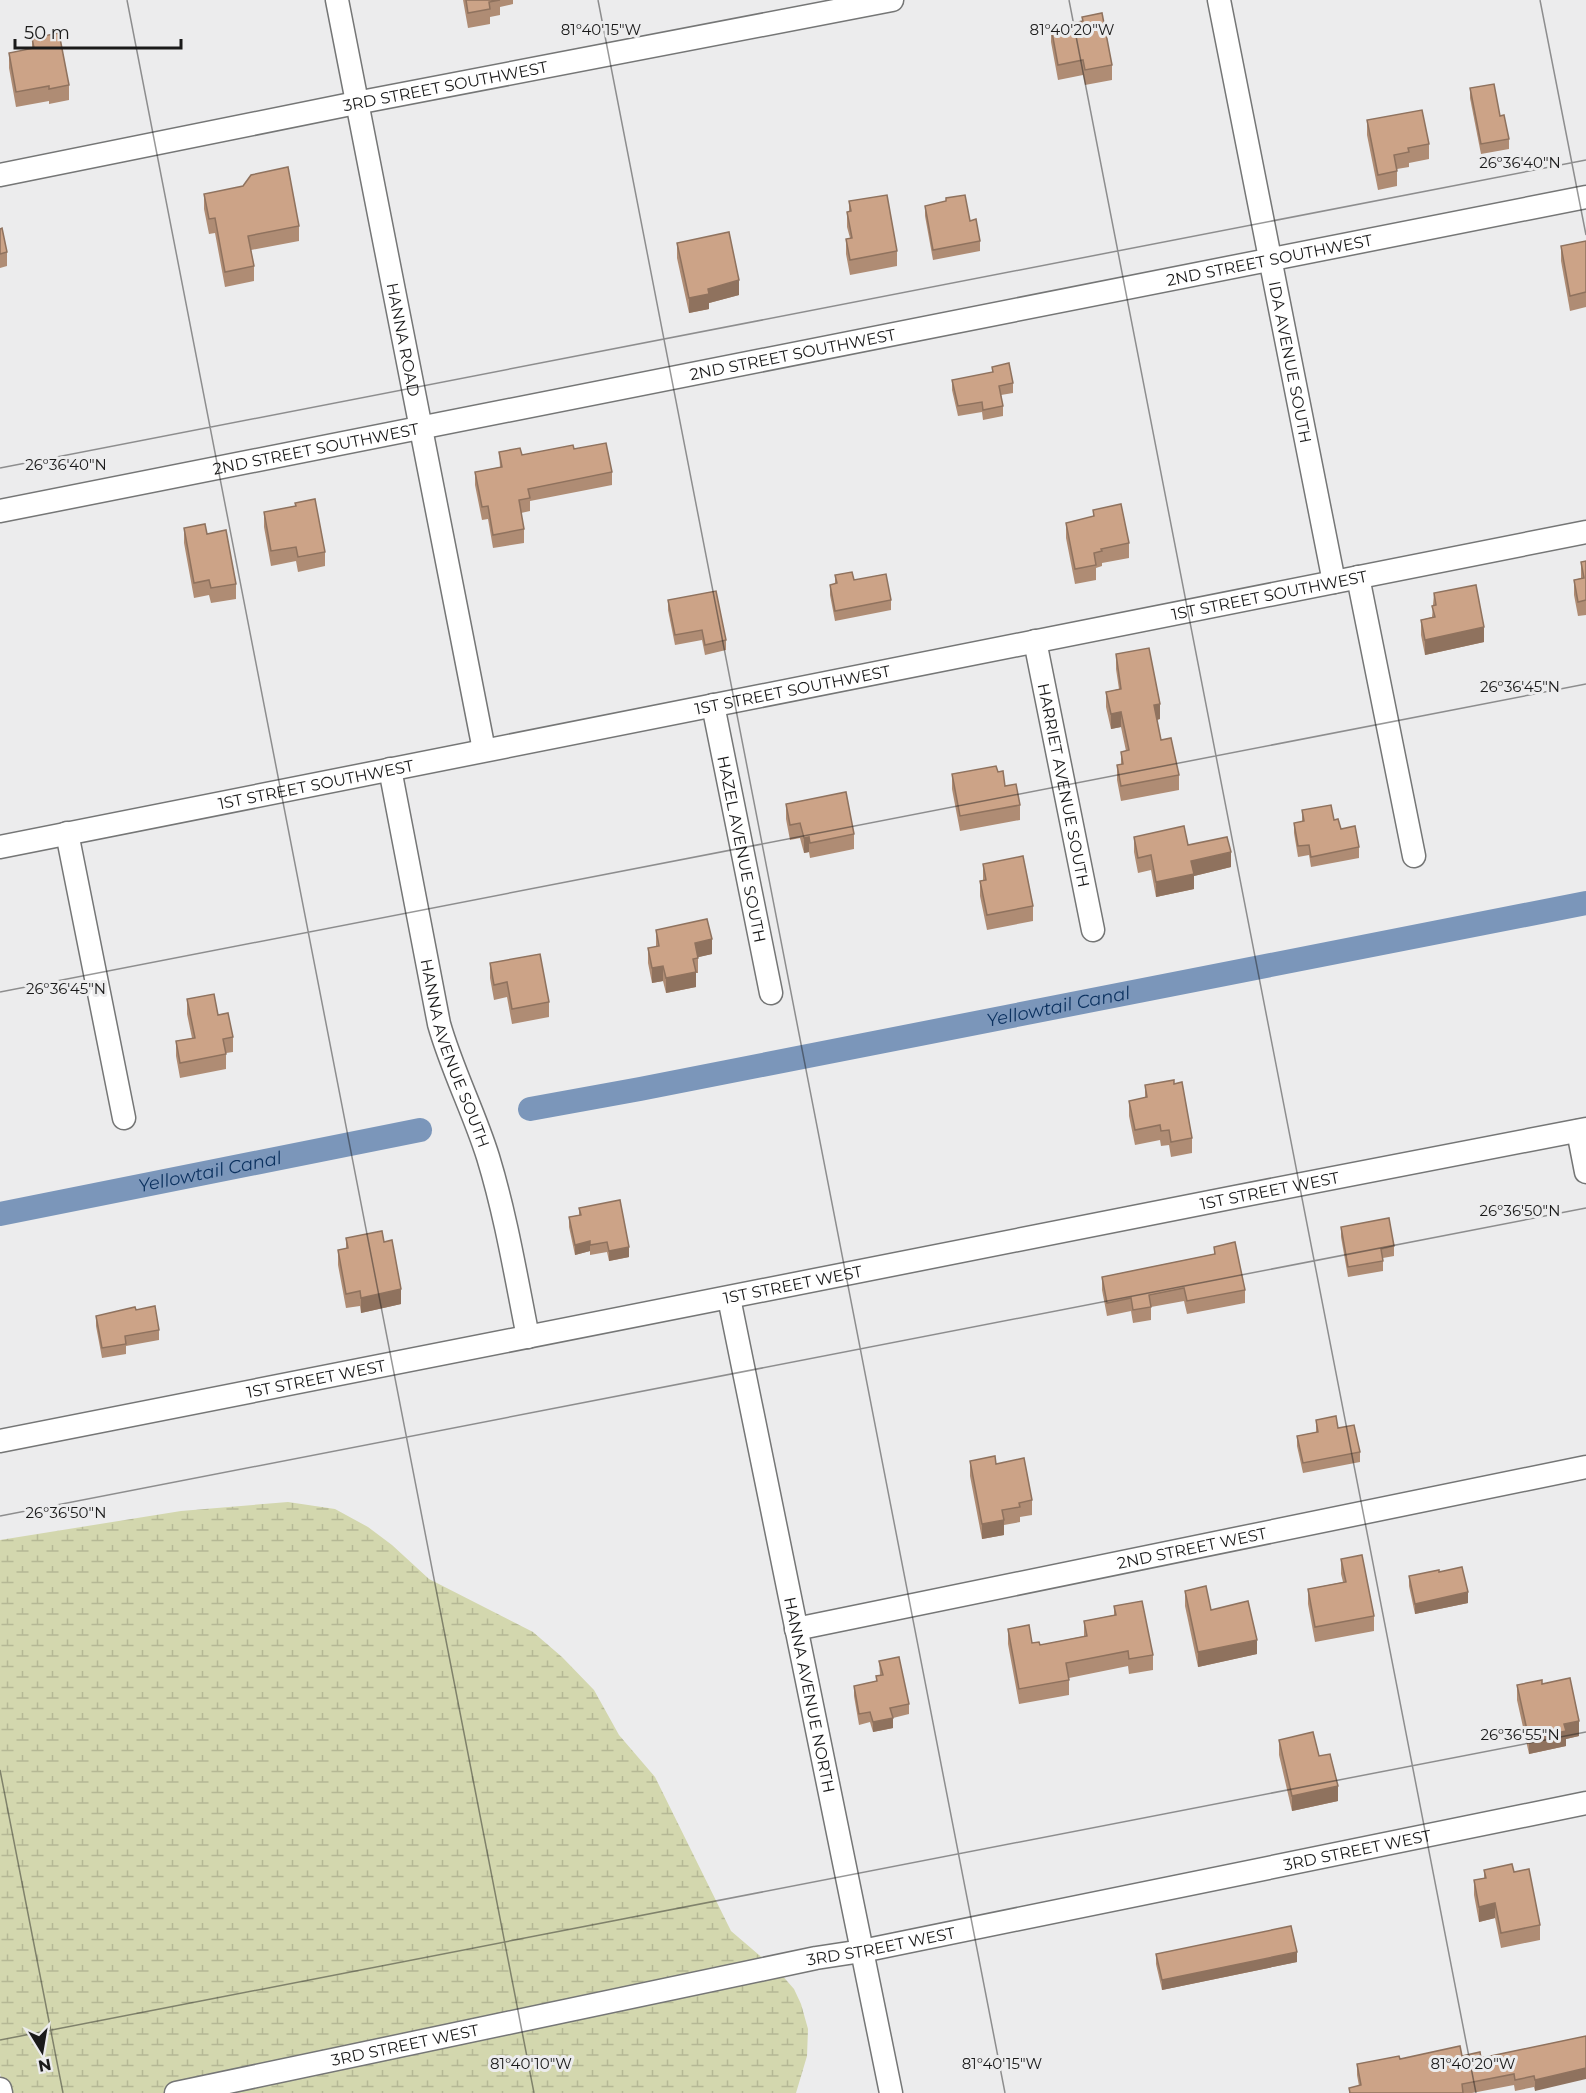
<svg xmlns="http://www.w3.org/2000/svg" width="1586" height="2093" font-family="Montserrat,sans-serif">
<style>
.wetland{fill:url(#wetland-marsh)}
.lines{fill:none;stroke-linecap:round;stroke-linejoin:round}
.canal{stroke:#7b96ba;stroke-width:24}
.minor-casing{stroke:#757676;stroke-width:25}
.minor{stroke:#fff;stroke-width:22}
.wall{fill:#af8c74}
.shaded-wall{fill:#8f725e}
.building{fill:#cca387;stroke:#8f725e;stroke-width:1.5}
.ticks{fill:none;stroke:#1a1a1a;stroke-width:1.5;stroke-opacity:0.45}
.labels{text-anchor:middle;dominant-baseline:central;stroke-width:6;stroke-linejoin:round;paint-order:stroke}
.street-label{font-size:16px;fill:#1a1a1a;stroke:#ececed}
.water-label{font-size:18px;font-style:italic;fill:#0c3260;stroke:#ececed}
.ticks-label{font-size:15px;text-anchor:middle;fill:#1a1a1a;stroke:#ececed;stroke-width:6;stroke-linejoin:round;paint-order:stroke}
</style>
<defs>
<pattern id="wetland-marsh" width="20" height="14" patternUnits="userSpaceOnUse" patternTransform="scale(1.5)"><rect width="20" height="14" fill="#d3d7ae"/><path d="M1 5h8M5 5V1M11 12h8M15 12V8" fill="none" stroke="#b5b895"/></pattern>
</defs>
<rect width="100%" height="100%" fill="#ececed"/>
<path class="wetland" d="M288,1502L335,1509L368,1527L392,1545L429,1579L533,1632L562,1657L594,1690L619,1735L655,1777L731,1931L780,1973L794,1989L801,2004L808,2029L807,2056L796,2093H4L0,2073V1540L181,1511Z"/>
<g class="lines">
<g class="canal">
<path id="s1" d="M530,1109L640,1089L1586,903"/>
<path id="s2" d="M0,1214L420,1130"/>
</g>
<defs>
<g id="minor">
<path id="s3" d="M337,0L484,750"/>
<path id="s4" d="M1219,0L1334,582"/>
<path id="s5" d="M0,175L356,103L892,0"/>
<path id="s6" d="M0,511L1586,197"/>
<path d="M1358,577L1414,856"/>
<path id="s7" d="M1035,641L1093,930"/>
<path id="s8" d="M713,705L771,993"/>
<path id="s9" d="M390,769L439,1024C452,1070 474,1112 488,1157C506,1216 516,1277 528,1337"/>
<path d="M67,833L124,1118"/>
<path id="s10" d="M0,847L1586,532"/>
<path d="M1578,1131L1586,1172"/>
<path id="s11" d="M729,1298L891,2093"/>
<path id="s12" d="M0,1441L1235,1197L1586,1129"/>
<path id="s13" d="M796,1629L1586,1467"/>
<path d="M0,2089L1,2093"/>
<path id="s14" d="M176,2093L816,1958L862,1951L1586,1803"/>
</g>
</defs>
<use href="#minor" class="minor-casing"/>
<use href="#minor" class="minor"/>
</g>
<g class="wall">
<path d="M463,0H513V4L500,7V15L490,17V24L468,28Z"/>
<path d="M1082,17L1112,65V80L1085,85L1083,75L1058,80L1051,42V27L1082,21Z"/>
<path d="M32,38L69,85V100L49,104V101L16,107L9,68V53L32,49Z"/>
<path d="M1470,88L1500,116L1509,139V149L1481,154L1470,98Z"/>
<path d="M1367,120L1429,144V159L1409,163V167L1397,169V186L1378,190L1367,135Z"/>
<path d="M204,194L299,226V241L251,250L254,266V281L225,287L215,233L209,234L204,209Z"/>
<path d="M946,198L970,221L980,241V251L933,260L925,216V206L946,201Z"/>
<path d="M849,201L897,251V266L850,275L846,254V239L850,238L847,227V212H849Z"/>
<path d="M0,229L7,252V266L0,268Z"/>
<path d="M1586,241V307L1570,311L1561,261V246Z"/>
<path d="M677,243L739,295L709,303V309L689,313L677,258Z"/>
<path d="M992,367L1013,383V393L1001,395L1003,406V416L983,420L982,412L958,416L952,390V380L992,373Z"/>
<path d="M574,449L612,472V485L530,501V511L521,513L524,529V543L493,548L488,519L482,520L475,485V472L500,467L499,452L522,455Z"/>
<path d="M295,503L325,552V566L298,572L296,561L271,566L264,527V512L295,506Z"/>
<path d="M1093,510L1129,543V558L1102,563V566L1096,568V580L1075,584L1066,538V523L1093,517Z"/>
<path d="M184,528L207,534L236,584V599L211,603L209,595L194,598L184,543Z"/>
<path d="M1586,561V615L1578,616L1574,595V580L1581,578V562Z"/>
<path d="M835,575L854,580L891,600V610L835,621L830,595V585L835,584Z"/>
<path d="M1434,593L1484,642L1425,655L1421,635V620L1432,617Z"/>
<path d="M668,600L726,640V650L705,655L702,640L675,645L668,610Z"/>
<path d="M1116,654L1160,719L1157,720L1161,740L1179,775V790L1121,801L1117,780V765L1121,764V752L1126,751L1121,727L1111,729L1106,707V692L1119,689L1116,669Z"/>
<path d="M998,772L1005,786L1020,805V820L960,831L952,789V774Z"/>
<path d="M786,804L854,834V849L810,858L809,852L804,853L800,838L790,840L786,819Z"/>
<path d="M1302,810L1334,820L1341,829L1359,847V858L1311,867L1309,855L1298,857L1294,833V823L1302,822Z"/>
<path d="M1134,837L1188,845L1231,867L1194,876V889L1156,897L1151,870L1138,873L1134,852Z"/>
<path d="M983,864L1033,906V921L987,930L980,896V881L983,880Z"/>
<path d="M656,930L712,954L698,957V973H696V987L666,993L663,981L652,983L648,963V948L656,947Z"/>
<path d="M490,963L549,1002V1017L512,1024L507,997L494,1000L490,978Z"/>
<path d="M187,999L218,1015L233,1037V1052L226,1053V1069L180,1078L176,1056V1041L192,1038L187,1014Z"/>
<path d="M1145,1085L1192,1138V1153L1171,1157L1169,1145L1161,1146L1160,1140L1135,1145L1129,1116V1101L1145,1098Z"/>
<path d="M579,1208L629,1257L609,1261L607,1252L590,1255V1251L575,1255L569,1227V1217L579,1215Z"/>
<path d="M1341,1227L1394,1246V1256L1383,1258V1271L1348,1277L1341,1237Z"/>
<path d="M346,1238L384,1242L401,1304L361,1313L360,1306L346,1308L338,1265V1250L346,1249Z"/>
<path d="M1214,1247L1245,1290V1303L1187,1314L1184,1301L1151,1307V1320L1133,1323L1131,1311L1107,1316L1102,1290V1277L1214,1254Z"/>
<path d="M136,1310L159,1330V1340L126,1346V1354L102,1358L96,1326V1316Z"/>
<path d="M1316,1420L1360,1452V1462L1303,1473L1297,1446V1436L1316,1432Z"/>
<path d="M970,1461L996,1464L1032,1500V1515L1020,1517V1522L1004,1525V1535L982,1539L970,1476Z"/>
<path d="M1341,1559L1374,1616V1631L1315,1642L1308,1604V1589L1343,1582L1341,1574Z"/>
<path d="M1439,1572L1468,1603L1415,1614L1409,1586V1576Z"/>
<path d="M1185,1591L1211,1610L1257,1654L1198,1667L1185,1606Z"/>
<path d="M1114,1606L1153,1655V1670L1129,1674L1128,1666L1069,1678V1695L1019,1704L1008,1644V1629L1032,1643L1040,1645L1084,1636V1621L1114,1615Z"/>
<path d="M879,1661L909,1704V1714L893,1718V1728L873,1732L870,1722L859,1725L854,1696V1686L876,1681V1676L880,1675Z"/>
<path d="M1542,1684L1579,1736L1566,1739V1746L1529,1754L1517,1700V1685Z"/>
<path d="M1279,1740L1319,1756L1338,1801L1292,1811L1279,1755Z"/>
<path d="M1484,1870L1514,1872L1540,1925V1940L1501,1948L1495,1918L1479,1922L1474,1895V1880L1484,1878Z"/>
<path d="M1156,1954L1297,1962L1162,1990L1156,1964Z"/>
<path d="M1586,2036L1535,2091L1534,2087L1515,2091L1514,2085L1472,2093H1349V2088L1359,2086L1357,2075V2064L1400,2059L1462,2056L1481,2058Z"/>
</g>
<g class="shaded-wall">
<path d="M739,280V295L709,303V309L689,313V298L708,289Z"/>
<path d="M1484,627V642L1425,655V640Z"/>
<path d="M1160,704V719L1154,720V705Z"/>
<path d="M1121,712V727L1111,729V714Z"/>
<path d="M809,837V852L804,853V838Z"/>
<path d="M1231,852V867L1194,876V889L1156,897V882L1191,861Z"/>
<path d="M712,939V954L695,958V943Z"/>
<path d="M663,966V981L652,983V968Z"/>
<path d="M696,972V987L666,993V978Z"/>
<path d="M590,1241V1251L575,1255V1245Z"/>
<path d="M629,1247V1257L609,1261V1251Z"/>
<path d="M401,1289V1304L361,1313V1298Z"/>
<path d="M1004,1520V1535L982,1539V1524Z"/>
<path d="M1468,1592V1603L1415,1614V1604Z"/>
<path d="M1257,1640V1654L1198,1667V1652Z"/>
<path d="M893,1718V1728L873,1732V1722Z"/>
<path d="M1579,1721V1736L1566,1739V1746L1529,1754V1739L1564,1724Z"/>
<path d="M1338,1786V1801L1292,1811V1796Z"/>
<path d="M1495,1903V1918L1479,1922V1907Z"/>
<path d="M1297,1952V1962L1162,1990V1980Z"/>
<path d="M1586,2068V2079L1535,2091V2080Z"/>
</g>
<g class="building">
<path d="M466,0H500L489,2L490,9L468,13Z"/>
<path d="M1102,13L1112,65L1085,70L1083,60L1058,65L1051,27L1083,21L1082,17Z"/>
<path d="M59,33L69,85L49,89V86L16,92L9,53L34,48L32,38Z"/>
<path d="M1494,84L1500,116L1504,115L1509,139L1481,144L1470,88Z"/>
<path d="M1422,110L1429,144L1408,148L1409,152L1394,155L1397,171L1378,175L1367,120Z"/>
<path d="M288,167L299,226L248,236L254,266L225,272L215,218L209,219L204,194L243,186L251,175Z"/>
<path d="M887,195L897,251L850,260L846,239L852,238L847,212L851,211L849,201Z"/>
<path d="M965,195L970,221L976,219L980,241L933,250L925,206L946,201V198Z"/>
<path d="M2,228L7,252L0,254V229Z"/>
<path d="M729,232L739,280L708,289L709,294L689,298L677,243Z"/>
<path d="M1586,241V292L1570,296L1561,246Z"/>
<path d="M1009,363L1013,383L999,386L1003,406L983,410L982,402L958,406L952,380L993,372L992,367Z"/>
<path d="M606,443L612,472L528,489L530,498L519,500L524,529L493,535L488,506L482,507L475,472L502,467L499,452L520,448L522,455L573,445L574,449Z"/>
<path d="M315,499L325,552L298,557L296,547L271,551L264,512L296,506L295,503Z"/>
<path d="M1121,504L1129,543L1101,549L1102,551L1094,553L1096,565L1075,569L1066,523L1094,516L1093,510Z"/>
<path d="M205,524L207,534L226,530L236,584L211,588L209,580L194,583L184,528Z"/>
<path d="M1586,561V600L1578,602L1574,580L1584,578L1581,562Z"/>
<path d="M852,572L854,580L886,574L891,600L835,611L830,585L837,583L835,575Z"/>
<path d="M1476,585L1484,627L1425,640L1421,620L1435,617L1432,606L1436,605L1434,593Z"/>
<path d="M716,591L726,640L705,645L702,630L675,635L668,600Z"/>
<path d="M1149,648L1160,704L1154,705L1161,740L1171,738L1179,775L1121,786L1117,765L1123,764L1121,752L1129,750L1121,712L1111,714L1106,692L1121,689L1116,654Z"/>
<path d="M996,766L998,772L1003,771L1005,786L1016,784L1020,805L960,816L952,774Z"/>
<path d="M846,792L854,834L810,843L809,837L804,838L800,823L790,825L786,804Z"/>
<path d="M1331,805L1334,820L1338,819L1341,829L1355,826L1359,847L1311,857L1309,845L1298,846L1294,823L1304,821L1302,810Z"/>
<path d="M1184,826L1188,845L1227,837L1231,852L1191,861L1194,874L1156,882L1151,855L1138,858L1134,837Z"/>
<path d="M1023,856L1033,906L987,915L980,881L986,880L983,864Z"/>
<path d="M707,919L712,939L695,943L698,958L693,959L696,972L666,978L663,966L652,968L648,948L659,946L656,930Z"/>
<path d="M540,954L549,1002L512,1009L507,982L494,985L490,963Z"/>
<path d="M214,994L218,1015L228,1013L233,1037L223,1039L226,1054L180,1063L176,1041L195,1038L187,999Z"/>
<path d="M1174,1080V1084L1182,1082L1192,1138L1171,1142L1169,1130L1161,1131L1160,1125L1135,1130L1129,1101L1147,1097L1145,1085Z"/>
<path d="M620,1200L629,1247L609,1251L607,1242L590,1245V1241L575,1245L569,1217L581,1215L579,1208Z"/>
<path d="M1389,1218L1394,1246L1381,1249L1383,1261L1348,1267L1341,1227Z"/>
<path d="M382,1231L384,1242L392,1240L401,1289L361,1298L360,1291L346,1294L338,1250L348,1248L346,1238Z"/>
<path d="M1235,1242L1245,1290L1187,1301L1184,1288L1149,1295L1151,1307L1133,1310L1131,1298L1107,1303L1102,1277L1215,1254L1214,1247Z"/>
<path d="M155,1306L159,1330L125,1336L126,1344L102,1348L96,1316L135,1307L136,1310Z"/>
<path d="M1336,1416L1338,1428L1354,1425L1360,1452L1303,1463L1297,1436L1318,1432L1316,1420Z"/>
<path d="M995,1456L996,1464L1024,1458L1032,1500L1019,1503L1020,1507L1002,1510L1004,1520L982,1524L970,1461Z"/>
<path d="M1362,1555L1374,1616L1315,1627L1308,1589L1346,1582L1341,1559Z"/>
<path d="M1462,1567L1468,1592L1415,1604L1409,1576L1439,1570V1572Z"/>
<path d="M1206,1586L1211,1610L1248,1601L1257,1640L1198,1652L1185,1591Z"/>
<path d="M1142,1601L1153,1655L1129,1659L1128,1651L1066,1663L1069,1680L1019,1689L1008,1629L1029,1625L1032,1643L1039,1642L1040,1645L1087,1636L1084,1621L1116,1615L1114,1606Z"/>
<path d="M899,1657L909,1704L890,1708L893,1718L873,1722L870,1712L859,1714L854,1686L877,1681L876,1676L883,1675L879,1661Z"/>
<path d="M1570,1678L1579,1721L1564,1724L1566,1731L1529,1739L1517,1685L1542,1680V1684Z"/>
<path d="M1313,1732L1319,1756L1330,1754L1338,1786L1292,1796L1279,1740Z"/>
<path d="M1512,1864L1514,1872L1529,1869L1540,1925L1501,1933L1495,1903L1479,1907L1474,1880L1486,1878L1484,1870Z"/>
<path d="M1291,1926L1297,1952L1162,1980L1156,1954Z"/>
<path d="M1586,2036V2068L1535,2080L1534,2076L1515,2080L1514,2074L1462,2084L1463,2093H1350L1349,2088L1361,2085L1357,2064L1399,2056L1400,2059L1460,2046L1462,2056L1480,2052L1481,2058Z"/>
</g>
<path class="ticks" d="M127,0L534,2093M598,0L1005,2093M1069,0L1476,2093M1540,0L1586,235M0,468L1586,160M0,992L1586,684M0,1516L1586,1208M0,1770L63,2093M0,2040L1586,1732"/>
<g class="labels">
<g class="street-label">
<text stroke="none"><textPath href="#s5" startOffset="454">3RD STREET SOUTHWEST</textPath></text>
<text stroke="none"><textPath href="#s6" startOffset="1294">2ND STREET SOUTHWEST</textPath></text>
<text stroke="none"><textPath href="#s3" startOffset="346">HANNA ROAD</textPath></text>
<text stroke="none"><textPath href="#s6" startOffset="808">2ND STREET SOUTHWEST</textPath></text>
<text stroke="none"><textPath href="#s4" startOffset="369">IDA AVENUE SOUTH</textPath></text>
<text stroke="none"><textPath href="#s6" startOffset="322">2ND STREET SOUTHWEST</textPath></text>
<text stroke="none"><textPath href="#s10" startOffset="1294">1ST STREET SOUTHWEST</textPath></text>
<text stroke="none"><textPath href="#s10" startOffset="808">1ST STREET SOUTHWEST</textPath></text>
<text stroke="none"><textPath href="#s10" startOffset="322">1ST STREET SOUTHWEST</textPath></text>
<text stroke="none"><textPath href="#s7" startOffset="147">HARRIET AVENUE SOUTH</textPath></text>
<text stroke="none"><textPath href="#s8" startOffset="147">HAZEL AVENUE SOUTH</textPath></text>
<text stroke="none"><textPath href="#s9" startOffset="292">HANNA AVENUE SOUTH</textPath></text>
<text stroke="none"><textPath href="#s12" startOffset="1294">1ST STREET WEST</textPath></text>
<text stroke="none"><textPath href="#s12" startOffset="808">1ST STREET WEST</textPath></text>
<text stroke="none"><textPath href="#s12" startOffset="322">1ST STREET WEST</textPath></text>
<text stroke="none"><textPath href="#s13" startOffset="404">2ND STREET WEST</textPath></text>
<text stroke="none"><textPath href="#s11" startOffset="405">HANNA AVENUE NORTH</textPath></text>
<text stroke="none"><textPath href="#s14" startOffset="1206">3RD STREET WEST</textPath></text>
<text stroke="none"><textPath href="#s14" startOffset="720">3RD STREET WEST</textPath></text>
<text stroke="none"><textPath href="#s14" startOffset="234">3RD STREET WEST</textPath></text>
</g>
<g class="water-label">
<text stroke="none"><textPath href="#s1" startOffset="538">Yellowtail Canal</textPath></text>
<text stroke="none"><textPath href="#s2" startOffset="214">Yellowtail Canal</textPath></text>
</g>
</g>
<g class="ticks-label">
<text x="601" y="35">81°40'15"W</text>
<text x="1072" y="35">81°40'20"W</text>
<text x="1520" y="168">26°36'40"N</text>
<text x="66" y="470">26°36'40"N</text>
<text x="1520" y="692">26°36'45"N</text>
<text x="66" y="994">26°36'45"N</text>
<text x="1520" y="1216">26°36'50"N</text>
<text x="66" y="1518">26°36'50"N</text>
<text x="1520" y="1740">26°36'55"N</text>
<text x="531" y="2069">81°40'10"W</text>
<text x="1002" y="2069">81°40'15"W</text>
<text x="1473" y="2069">81°40'20"W</text>
</g>
<g transform="translate(42 2051) rotate(169)" stroke="#ececed" stroke-width="4.5" paint-order="stroke">
<path d="M0-4.5L10 22L0 15L-10 22Z" fill="#1a1a1a"/>
<text y="-9" font-size="16" font-weight="bold" text-anchor="middle" fill="#1a1a1a">N</text>
</g>
<path d="M15 39v9h166v-9" fill="none" stroke="#1a1a1a" stroke-width="3"/>
<text x="24" y="39" font-size="18" fill="#1a1a1a" stroke="#ececed" stroke-width="4.5" paint-order="stroke">50 m</text>
</svg>
